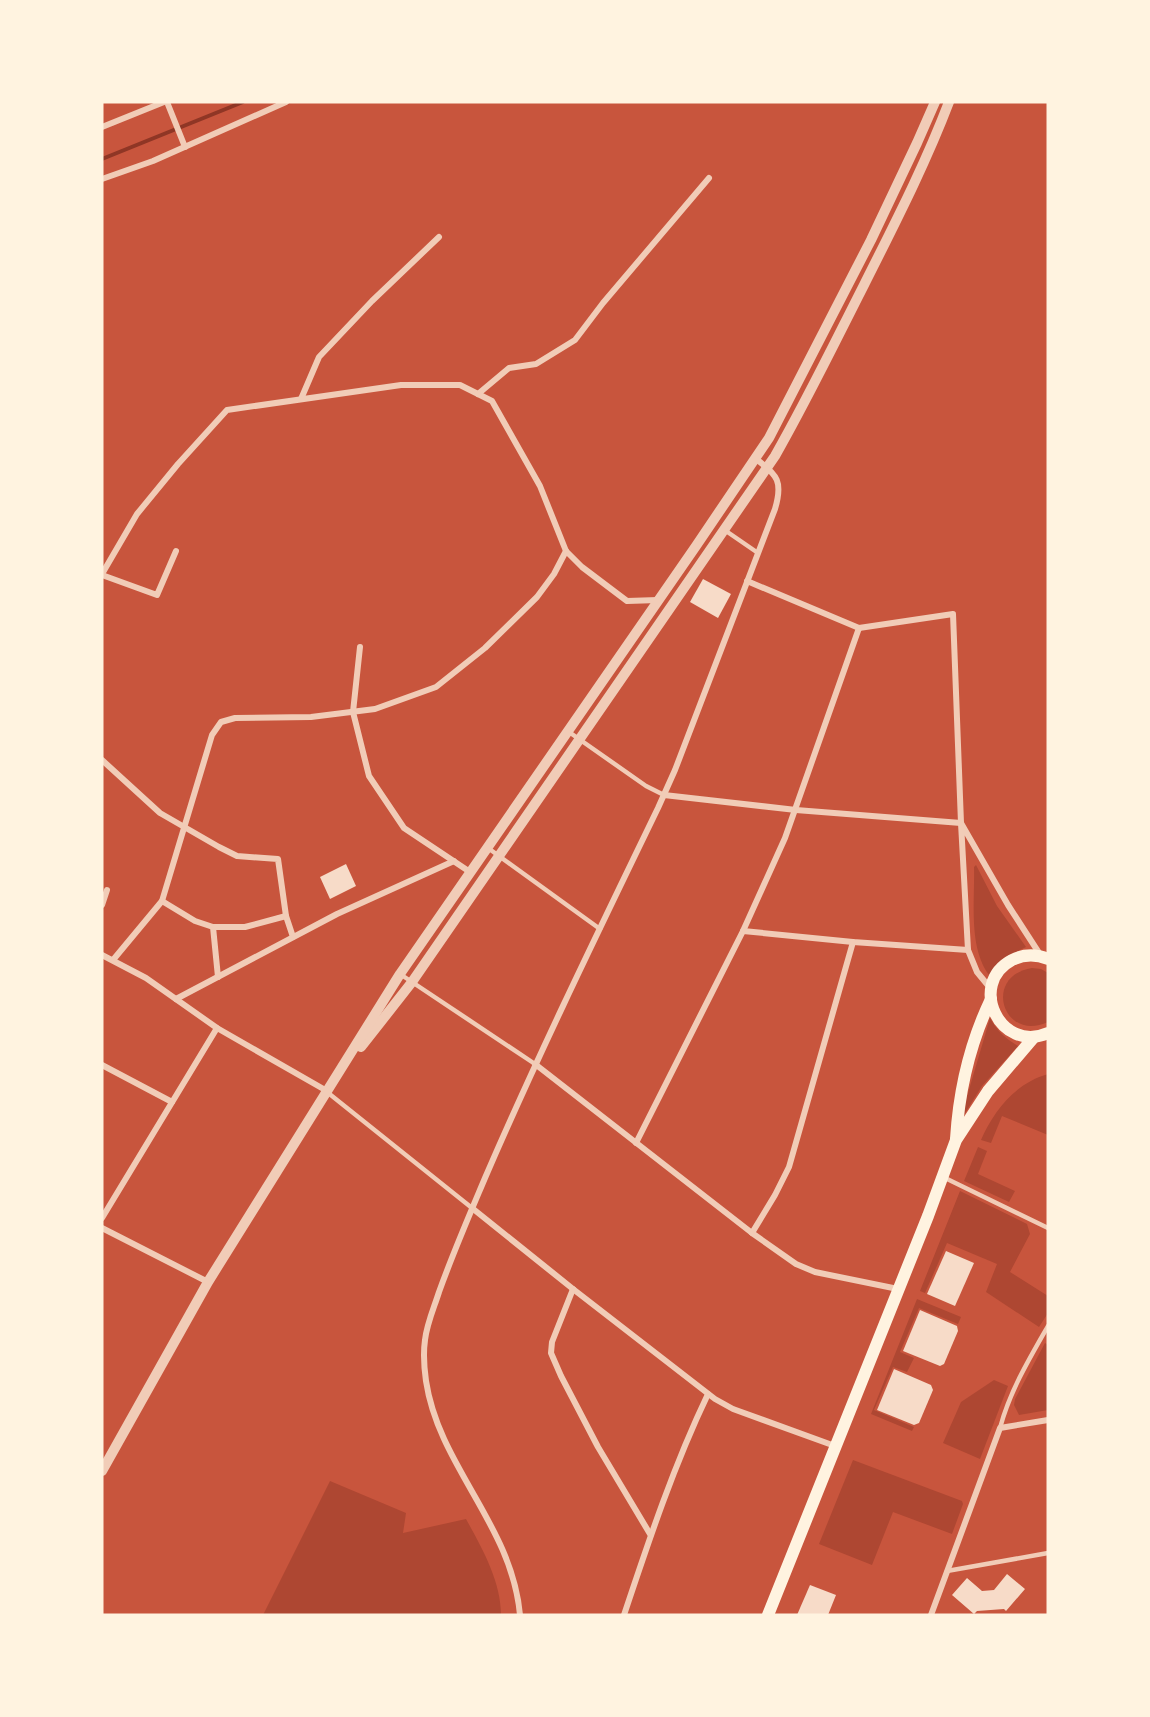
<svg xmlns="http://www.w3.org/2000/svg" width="1150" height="1717" font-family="Roboto,sans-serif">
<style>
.green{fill:#ae4732}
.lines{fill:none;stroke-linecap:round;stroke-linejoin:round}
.stream{stroke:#8f3625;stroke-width:4}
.building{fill:#f7dbc8}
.service{stroke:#f1ccb7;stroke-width:4.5}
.minor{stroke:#f1ccb7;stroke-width:6}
.tertiary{stroke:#f1ccb7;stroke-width:10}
.secondary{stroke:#fff3e0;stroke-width:12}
</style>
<rect width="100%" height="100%" fill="#c8553d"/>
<g class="green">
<path d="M976,865L997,906L1026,947L1004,958L989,975C968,947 975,900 974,867Z"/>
<path d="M1032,968L1041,969L1048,973V1022C1003,1043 982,976 1032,968Z"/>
<path d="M990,1018C998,1032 1005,1038 1018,1046L982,1086L962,1118L961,1117Z"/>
<path d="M1048,1074V1135L1002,1116L991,1143L981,1140C994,1110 1016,1083 1048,1074Z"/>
<path d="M978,1147L987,1151L978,1174L1015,1191L1009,1202L964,1181Z"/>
<path d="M960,1191L1027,1224L1030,1234L1010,1272L1048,1296V1313L1039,1327L986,1292L997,1264L947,1243L925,1293L920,1291Z"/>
<path d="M917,1299L961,1317L958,1324L919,1308L900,1352L914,1358L907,1372L893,1367L874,1410L914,1427L912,1431L871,1414Z"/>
<path d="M1045,1343L1048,1345V1410L1019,1415L1014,1405L1015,1399Z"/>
<path d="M994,1380L1008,1386L980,1459L943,1443L961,1402Z"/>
<path d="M853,1460L962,1501L963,1504L952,1534L893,1512L872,1565L819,1544Z"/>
<path d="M330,1481L406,1513L403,1533L466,1519C482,1548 501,1581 501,1615H263Z"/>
</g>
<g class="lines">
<path class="stream" d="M102,159L243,102"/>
</g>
<g class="building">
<path d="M703,579L731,594L718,618L690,602Z"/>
<path d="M346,864L356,886L330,899L320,877Z"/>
<path d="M946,1251L974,1263L955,1306L927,1294Z"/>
<path d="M920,1310L957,1326L958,1331L944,1364L940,1366L903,1351Z"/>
<path d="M894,1369L931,1385L933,1390L919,1423L914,1425L877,1410Z"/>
<path d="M1007,1574L1025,1589L1006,1611L1004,1609L977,1611L974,1614L952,1595L967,1578L982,1591L994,1590Z"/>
<path d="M810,1585L836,1595L828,1615H797Z"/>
</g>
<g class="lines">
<g class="service">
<path d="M726,531L758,553"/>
<path d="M569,732L646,786L664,795"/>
<path d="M488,848L600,929"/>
<path d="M400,974L535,1064"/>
<path d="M327,1092L472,1208"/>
<path d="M943,1177L1048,1228"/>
<path d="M1000,1428C1010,1391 1029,1359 1048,1326"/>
<path d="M947,1571L1048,1553"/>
</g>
<g class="minor">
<path d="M167,102L185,147"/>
<path d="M102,127L164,102"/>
<path d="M102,179L153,161L286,102"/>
<path d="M478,394L509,368L536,364L575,340L603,303L709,178"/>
<path d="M301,399L319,357L372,301L439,237"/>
<path d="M102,574L137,514L178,464L227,410L401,385H460L492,401L540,486L566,551L582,567L627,601L658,600"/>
<path d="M102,575L157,595L176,551"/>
<path d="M360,647L353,712L369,776L404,828L470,872"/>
<path d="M102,760L160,813L219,847L237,856L278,859L286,916L293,937"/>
<path d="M664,795L796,810L961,823L953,614L859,628L747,581"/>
<path d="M162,901L195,921L213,927L218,977"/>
<path d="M102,905L107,890"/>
<path d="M213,927H245L286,916"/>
<path d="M743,931L853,942L968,950"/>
<path d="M102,955L146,978L217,1028L327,1091"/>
<path d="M113,960L162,901L212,735L221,722L235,718L311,717L375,709L436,687L485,648L537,597L554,574L566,551"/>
<path d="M991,989L977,972L968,950L961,823L1008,905L1041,956"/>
<path d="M176,999L337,914L454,861"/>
<path d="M535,1064L752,1233L796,1264L815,1272L898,1289"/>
<path d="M102,1065L172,1102"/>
<path d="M636,1143L743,931L785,838L859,628"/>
<path d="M472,1208L573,1289L715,1399L733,1409L835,1446"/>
<path d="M102,1218L217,1028"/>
<path d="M102,1228L208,1282"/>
<path d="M752,1233L775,1195L789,1167L853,942"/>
<path d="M573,1289L552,1342L551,1353L561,1376L598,1447L650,1534"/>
<path d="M520,1615C512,1525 439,1467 426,1381C424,1367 423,1354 425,1340C427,1323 434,1308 439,1292C453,1253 469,1216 485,1178C539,1053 599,930 658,808L675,770L775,509C783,482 778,475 756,459"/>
<path d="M624,1615C649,1540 674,1465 708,1394"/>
<path d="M931,1615L1000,1428L1048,1420"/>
</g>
<g class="tertiary">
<path d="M361,1047L412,982L775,456C807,400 835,342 864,285C894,225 925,165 949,102"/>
<path d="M102,1471L208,1282L400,974L696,546L769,438L871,240L917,143L935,102"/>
</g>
<g class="secondary">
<path d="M1048,959C1036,954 1024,954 1012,960C967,984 1000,1054 1048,1033"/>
<path d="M956,1139C959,1090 970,1043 991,999"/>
<path d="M768,1615L928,1216L956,1140L988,1091L1034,1037"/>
</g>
</g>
<rect width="1150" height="1717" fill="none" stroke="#fff3e0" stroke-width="207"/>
</svg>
